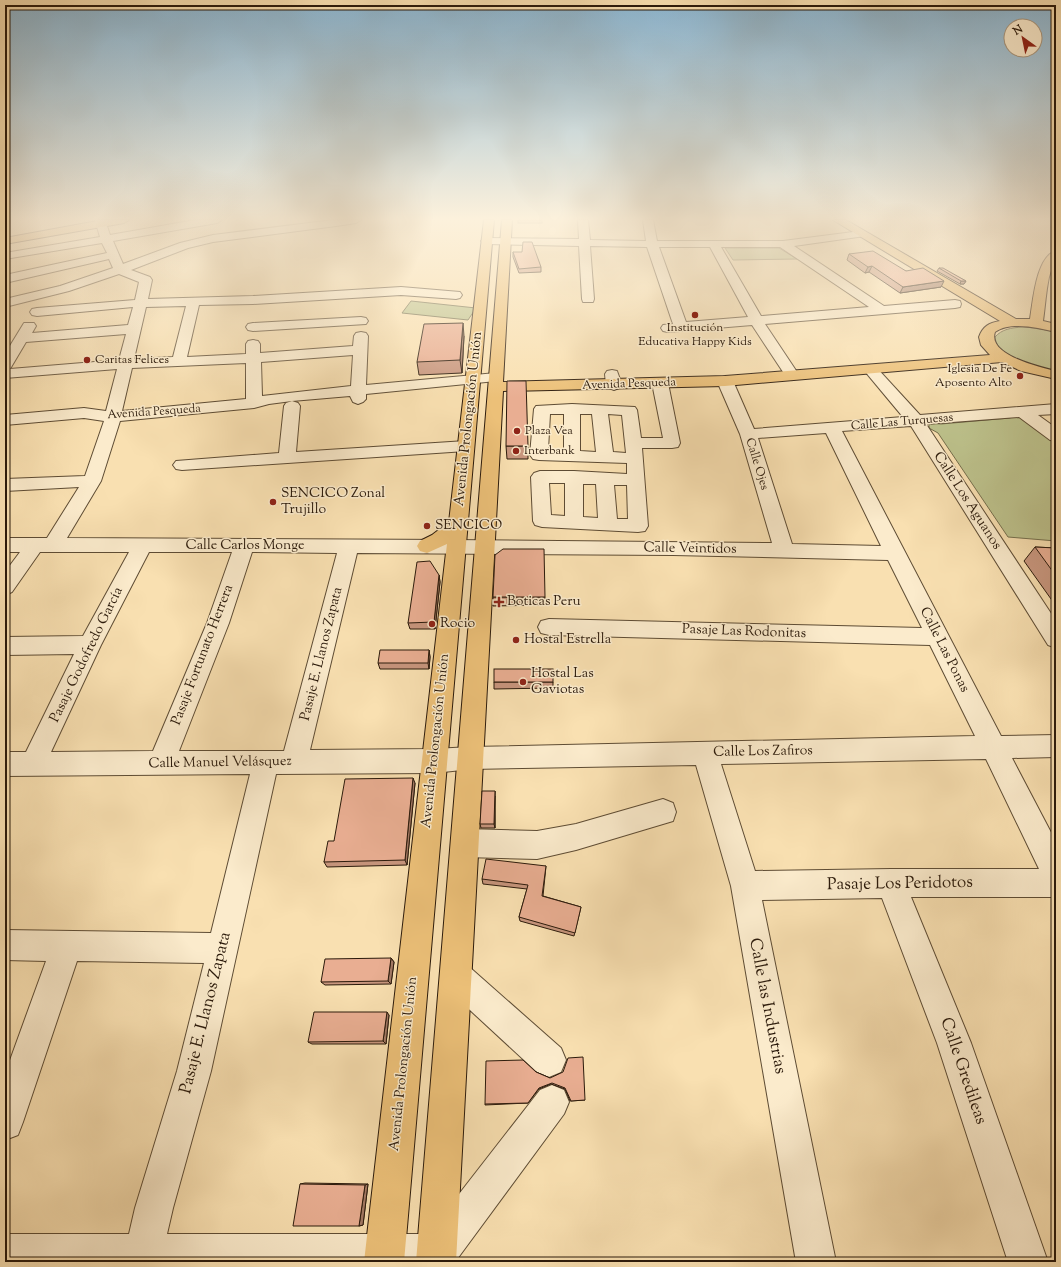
<svg xmlns="http://www.w3.org/2000/svg" width="1061" height="1267" font-family="'Sorts Mill Goudy',serif">
<style>
.green{fill:#bdc28c;stroke:#746e4c}
.lines{fill:none;stroke-linecap:round;stroke-linejoin:round}
.minor-casing{stroke:#5e4c34;stroke-width:2}
.major-casing{stroke:#2b1a0b;stroke-width:2}
.minor{fill:#fbebcc;fill-rule:evenodd}
.major{fill:#ecc078;fill-rule:evenodd}
.wall{fill:#c8967e;stroke:#2b1a0b}
.shaded-wall{fill:#a37a66;stroke:#2b1a0b}
.building{fill:#e9ae92;stroke:#2b1a0b}
.poi-dot{fill:#8f2418;stroke:#fbebcc;stroke-width:1.5}
.labels{text-anchor:middle;dominant-baseline:central;stroke-width:3;stroke-linejoin:round;paint-order:stroke}
.far-poi-label{font-size:12px;fill:#2b1a0b;stroke:#fbebcc;text-anchor:start}
.far-street-label{font-size:12px;fill:#2b1a0b;stroke:#fbebcc}
.street-label{font-size:14px;fill:#2b1a0b;stroke:#fbebcc}
.poi-label{font-size:14px;fill:#2b1a0b;stroke:#fbebcc;text-anchor:start}
.near-street-label{font-size:17px;fill:#2b1a0b;stroke:#fbebcc}
</style>
<rect width="100%" height="100%" fill="#f9e0b1"/>
<filter id="stains"><feTurbulence type="fractalNoise" baseFrequency=".005" numOctaves="4"/><feColorMatrix values="0 0 0 0 .2 0 0 0 0 .09 0 0 0 0 .02 0 0 0 .5 -.17"/></filter>
<radialGradient id="worn" r=".72"><stop offset=".6" stop-color="#630" stop-opacity="0"/><stop offset="1" stop-color="#630" stop-opacity=".3"/></radialGradient>
<g class="green">
<path d="M725,248H779L797,259L733,260Z"/>
<path d="M411,301L476,308L468,320L402,313Z"/>
<path d="M1022,327L1036,328L1056,332V371C1037,367 997,360 995,337C1002,329 1011,328 1022,327Z"/>
<path d="M1013,416C1028,416 1044,433 1056,442V541L1008,537L938,433L929,428V425L931,423L941,424L1010,418Z"/>
</g>
<g class="lines">
<defs>
<g id="minor">
<path d="M95,220H105L110,235L195,220H222L217,223L113,241L123,264L180,243L213,235L333,220H361L356,223L336,226L213,242L188,248L131,270L150,277L152,280L148,299L253,296L401,287L460,292L462,295L460,298L456,299L401,295L253,304L199,305L187,357L246,354V344L248,341L253,340L258,341L260,344V353L353,346L354,336L356,333L361,332L366,333L368,336L366,385L496,373L501,374L503,377L501,380L496,381L366,394V399L363,402L358,404L353,402L350,396L292,401L298,403L300,406L296,452L466,441L472,442L474,446L472,450L466,451L182,470L176,469L173,465L176,461L279,453L284,406L286,403L292,401L269,404L254,408L120,421L101,481L67,538L450,540L772,543L740,434L717,381L720,378L725,376L730,378L733,381L754,429L903,417L863,369L865,366L870,365L875,366L920,415L1056,404V414L1038,415L1056,428V441L1050,440L1019,417L926,424L1056,621V648L1048,645L911,426L842,431L1001,736L1056,735V757L1012,758L1056,842V897H911L971,1043L1048,1262H1008L937,1043L882,898L762,900L836,1262H796L731,886L696,765L471,769L434,773L276,774L211,1071L173,1208L167,1234H428L540,1090L552,1085L564,1090L569,1102L564,1114L455,1262H5V1234H129L135,1208L177,1071L204,963L77,961L23,1122L18,1135L5,1140V1074L46,961L5,960V930L211,933L250,774L5,776V752H26L74,654L5,655V637L83,636L129,552H40L12,592L5,595V572L20,552H5V538H47L79,487L5,491V479L85,476L104,421L84,418L5,425V415L84,408L106,411L117,369L5,378V354L24,323H34L36,326L32,333L128,325L133,307L37,316L32,315L30,312L32,309L37,308L135,300L139,282L119,274L69,291L5,307V299L60,286L113,268L109,259L5,283V275L107,253L102,243L5,259V253L100,237ZM186,306L173,357L134,359L146,307ZM126,334L119,360L10,369L26,342ZM353,355L351,386L262,396L261,362ZM246,363V399L122,411L132,368ZM826,433L881,546L792,544L758,438ZM149,552H232L207,623L153,751L51,752L101,645ZM252,552L337,553L284,751H179L229,623ZM357,553L673,555L888,560L922,628L549,619L541,621L538,627L541,633L549,635L930,645L975,736L471,747L434,749L310,750ZM986,759L1039,869H891L755,871L721,764Z"/>
<path d="M578,220H588L590,240L646,241L643,220H653L657,241H783L861,231L866,234L865,236L794,246L884,306L955,300L960,301L961,304L960,307L955,308L765,324L799,375L797,378L792,379L787,378L752,325L668,332L663,331L661,328L663,325L673,324L647,247L590,246L594,299L593,302H583L582,299L579,246L487,244L481,241L487,238L579,239ZM659,247H710L748,317L686,322ZM721,247H780L869,307L761,316Z"/>
<path d="M361,317L366,318L368,321L366,324L253,331L248,330L246,327L248,324L253,323Z"/>
<path d="M612,370L617,371L622,385L619,388L614,390L609,388L606,385L605,374L607,371Z"/>
<path d="M660,378L665,380L668,383L680,443L678,447L672,448H642L648,526L645,531L638,532L542,527L535,525L533,521L531,477L534,473L540,471H574L627,474V463L539,460L533,459L530,455L534,409L536,406L572,404L635,407L637,410L641,438H663L652,383L655,380ZM550,414H564V451L548,450ZM580,414H592L596,452L580,451ZM608,414L622,415L626,453L613,452ZM549,483H565V516L551,515ZM583,484H596L598,518L583,517ZM614,485H627L628,519H617Z"/>
<path d="M663,799L673,803L676,812L673,821L576,850L537,859L465,857L455,853L451,843L455,833L465,829L537,831L576,824Z"/>
<path d="M456,960L467,965L561,1048L566,1060L561,1072L549,1077L537,1072L445,987L440,976L445,965Z"/>
</g>
<g id="major">
<path d="M103,220H129L124,223L5,244V238Z"/>
<path d="M484,220H494L404,1262H364L447,544L427,553L420,551L417,546L420,541L432,535L449,522Z"/>
<path d="M502,220H512L503,382L725,376L990,355L981,345L979,337C983,326 989,323 1000,321L833,220H846L1016,319H1030C1033,302 1036,256 1056,251C1056,262 1052,267 1049,277C1046,291 1045,307 1043,321L1056,324V332C1038,328 1011,321 995,332C987,355 1040,367 1056,371V379L1021,371L1002,362L725,386L503,391L456,1262H416Z"/>
</g>
</defs>
<use href="#minor" class="minor-casing"/>
<use href="#major" class="major-casing"/>
<use href="#minor" class="minor"/>
<use href="#major" class="major"/>
</g>
<g class="wall">
<rect x="518" y="220" width="24" height="3"/>
<path d="M513,252L541,267V272L519,273L513,257Z"/>
<path d="M849,254L906,271L941,287L900,293L869,272L865,273L847,260Z"/>
<path d="M939,268L966,281L964,284H960L937,271Z"/>
<path d="M464,336L462,373L419,375L417,362Z"/>
<path d="M506,446H528V459H507Z"/>
<path d="M1035,547L1056,548V606L1024,561Z"/>
<path d="M439,575L440,582L435,629H410L408,623Z"/>
<path d="M493,597H545V605L493,606Z"/>
<path d="M429,650L430,657L429,669H380L378,663Z"/>
<path d="M494,682H553V688L494,689Z"/>
<path d="M415,783L407,865L327,867L324,862L334,841Z"/>
<path d="M495,796V828H481L480,824Z"/>
<path d="M546,866L543,896L581,907L574,936L520,921L519,917L527,889L483,884L482,879Z"/>
<path d="M391,958L394,962L391,984L325,985L321,982Z"/>
<path d="M389,1015L386,1044H312L308,1042Z"/>
<path d="M536,1072L550,1078L585,1100L570,1101L565,1089L551,1084L539,1089L528,1103L485,1105V1104Z"/>
<path d="M305,1183L368,1184L363,1225L359,1226L300,1184Z"/>
</g>
<g class="shaded-wall">
<path d="M872,266L869,272L865,273L868,267Z"/>
<path d="M944,281L941,287L900,293L903,287Z"/>
<path d="M961,281H966L964,284H960Z"/>
<path d="M463,323L464,336L462,373L460,360Z"/>
<path d="M439,575L440,582L435,629L434,622Z"/>
<path d="M429,650L430,657L429,669L428,663Z"/>
<path d="M413,778L415,783L407,865L405,860Z"/>
<path d="M495,791V828L494,824Z"/>
<path d="M391,958L394,962L391,984L388,981Z"/>
<path d="M387,1012L389,1015L386,1044L383,1041Z"/>
<path d="M368,1184L363,1225L359,1226L365,1185Z"/>
</g>
<g class="building">
<path d="M523,242H532L541,267L519,269L513,252H522Z"/>
<path d="M873,251L906,271L923,268L944,281L903,287L872,266L868,267L849,254Z"/>
<path d="M939,268H943L966,281H961Z"/>
<path d="M463,323L460,360L417,362L424,324Z"/>
<path d="M507,381H526L528,446H506Z"/>
<path d="M1035,547L1056,548V576Z"/>
<path d="M503,549H544L545,597H493L495,555Z"/>
<path d="M430,561L439,575L434,622L408,623L417,562Z"/>
<path d="M380,650H429L428,663H378Z"/>
<rect x="494" y="669" width="59" height="13"/>
<path d="M413,778L405,860L324,862L328,841H334L345,779Z"/>
<path d="M482,791H495L494,824H480Z"/>
<path d="M486,859L546,866L542,896L581,907L575,933L519,917L528,885L482,879Z"/>
<path d="M391,958L388,981L321,982L325,959Z"/>
<path d="M314,1012H387L383,1041L308,1042Z"/>
<path d="M583,1057L585,1100L571,1101L565,1088L552,1083L539,1088L528,1103L485,1104L486,1061L523,1060L536,1072L550,1078L563,1072L568,1058Z"/>
<path d="M300,1184L365,1185L359,1226H293Z"/>
</g>
<linearGradient id="sky" x2="0" y2="1"><stop stop-color="#8bb7d4"/><stop offset="0.55" stop-color="#fcf1dc"/><stop offset="1" stop-color="#fcf1dc" stop-opacity="0"/></linearGradient>
<rect width="1061" height="398" fill="url(#sky)"/>
<g class="poi-dot">
<circle cx="695" cy="315" r="4"/>
<circle cx="87" cy="360" r="4"/>
<circle cx="1020" cy="376" r="4"/>
<circle cx="517" cy="431" r="4"/>
<circle cx="516" cy="451" r="4"/>
<circle cx="273" cy="502" r="4"/>
<circle cx="427" cy="526" r="4"/>
<path d="M497 596h4v4h4v4h-4v4h-4v-4h-4v-4h4z"/>
<circle cx="432" cy="624" r="4"/>
<circle cx="516" cy="640" r="4"/>
<circle cx="523" cy="682" r="4"/>
</g>
<g class="labels">
<g class="far-poi-label">
<text x="695" y="328" text-anchor="middle">Institución<tspan x="695" dy="14">Educativa Happy Kids</tspan></text>
<text x="95" y="360">Caritas Felices</text>
<text x="1012" y="369" text-anchor="end">Iglesia De Fe<tspan x="1012" dy="14">Aposento Alto</tspan></text>
<text x="525" y="431">Plaza Vea</text>
<text x="524" y="451">Interbank</text>
</g>
<g class="far-street-label">
<text transform="translate(629 384) rotate(-2)">Avenida Pesqueda</text>
<text transform="translate(154 412) rotate(-4)">Avenida Pesqueda</text>
<text transform="translate(902 422) rotate(-5)">Calle Las Turquesas</text>
<text transform="translate(757 464) rotate(73)">Calle Ojes</text>
</g>
<g class="street-label">
<text transform="translate(469 419) rotate(-84)">Avenida Prolongación Unión</text>
<text transform="translate(967 501) rotate(57)">Calle Los Aguanos</text>
<text x="245" y="546">Calle Carlos Monge</text>
<text transform="translate(690 549) rotate(1)">Calle Veintidos</text>
<text transform="translate(744 632) rotate(2)">Pasaje Las Rodonitas</text>
<text transform="translate(944 650) rotate(63)">Calle Las Ponas</text>
<text transform="translate(322 654) rotate(-76)">Pasaje E. Llanos Zapata</text>
<text transform="translate(87 655) rotate(-64)">Pasaje Godofredo García</text>
<text transform="translate(203 655) rotate(-69)">Pasaje Fortunato Herrera</text>
<text transform="translate(436 741) rotate(-84)">Avenida Prolongación Unión</text>
<text transform="translate(763 752) rotate(-1)">Calle Los Zafiros</text>
<text transform="translate(220 763) rotate(-1)">Calle Manuel Velásquez</text>
<text transform="translate(404 1064) rotate(-84)">Avenida Prolongación Unión</text>
</g>
<g class="poi-label">
<text x="281" y="494">SENCICO Zonal<tspan x="281" dy="16">Trujillo</tspan></text>
<text x="435" y="526">SENCICO</text>
<text x="507" y="602">Boticas Peru</text>
<text x="440" y="624">Rocio</text>
<text x="524" y="640">Hostal Estrella</text>
<text x="531" y="674">Hostal Las<tspan x="531" dy="16">Gaviotas</tspan></text>
</g>
<g class="near-street-label">
<text transform="translate(900 884) rotate(-1)">Pasaje Los Peridotos</text>
<text transform="translate(767 1006) rotate(79)">Calle las Industrias</text>
<text transform="translate(206 1013) rotate(-76)">Pasaje E. Llanos Zapata</text>
<text transform="translate(963 1071) rotate(71)">Calle Gredileas</text>
</g>
</g>
<rect width="1061" height="1267" fill="none" stroke="#f9e0b1" stroke-width="20"/>
<rect x="6" y="6" width="1049" height="1255" fill="none" stroke="#2b1a0b" stroke-width="2"/>
<rect x="10" y="10" width="1041" height="1247" fill="none" stroke="#2b1a0b"/>
<g transform="translate(1023 38) rotate(327)"><circle r="19" fill="#fbebcc" stroke="#a8977f"/>
<path d="M0-3L7 15L0 10L-7 15Z" fill="#8f2418"/>
<text y="-6" font-size="11" font-weight="bold" text-anchor="middle" fill="#2b1a0b">N</text>
</g>
<rect width="100%" height="100%" filter="url(#stains)"/>
<rect width="100%" height="100%" fill="url(#worn)"/>
</svg>
